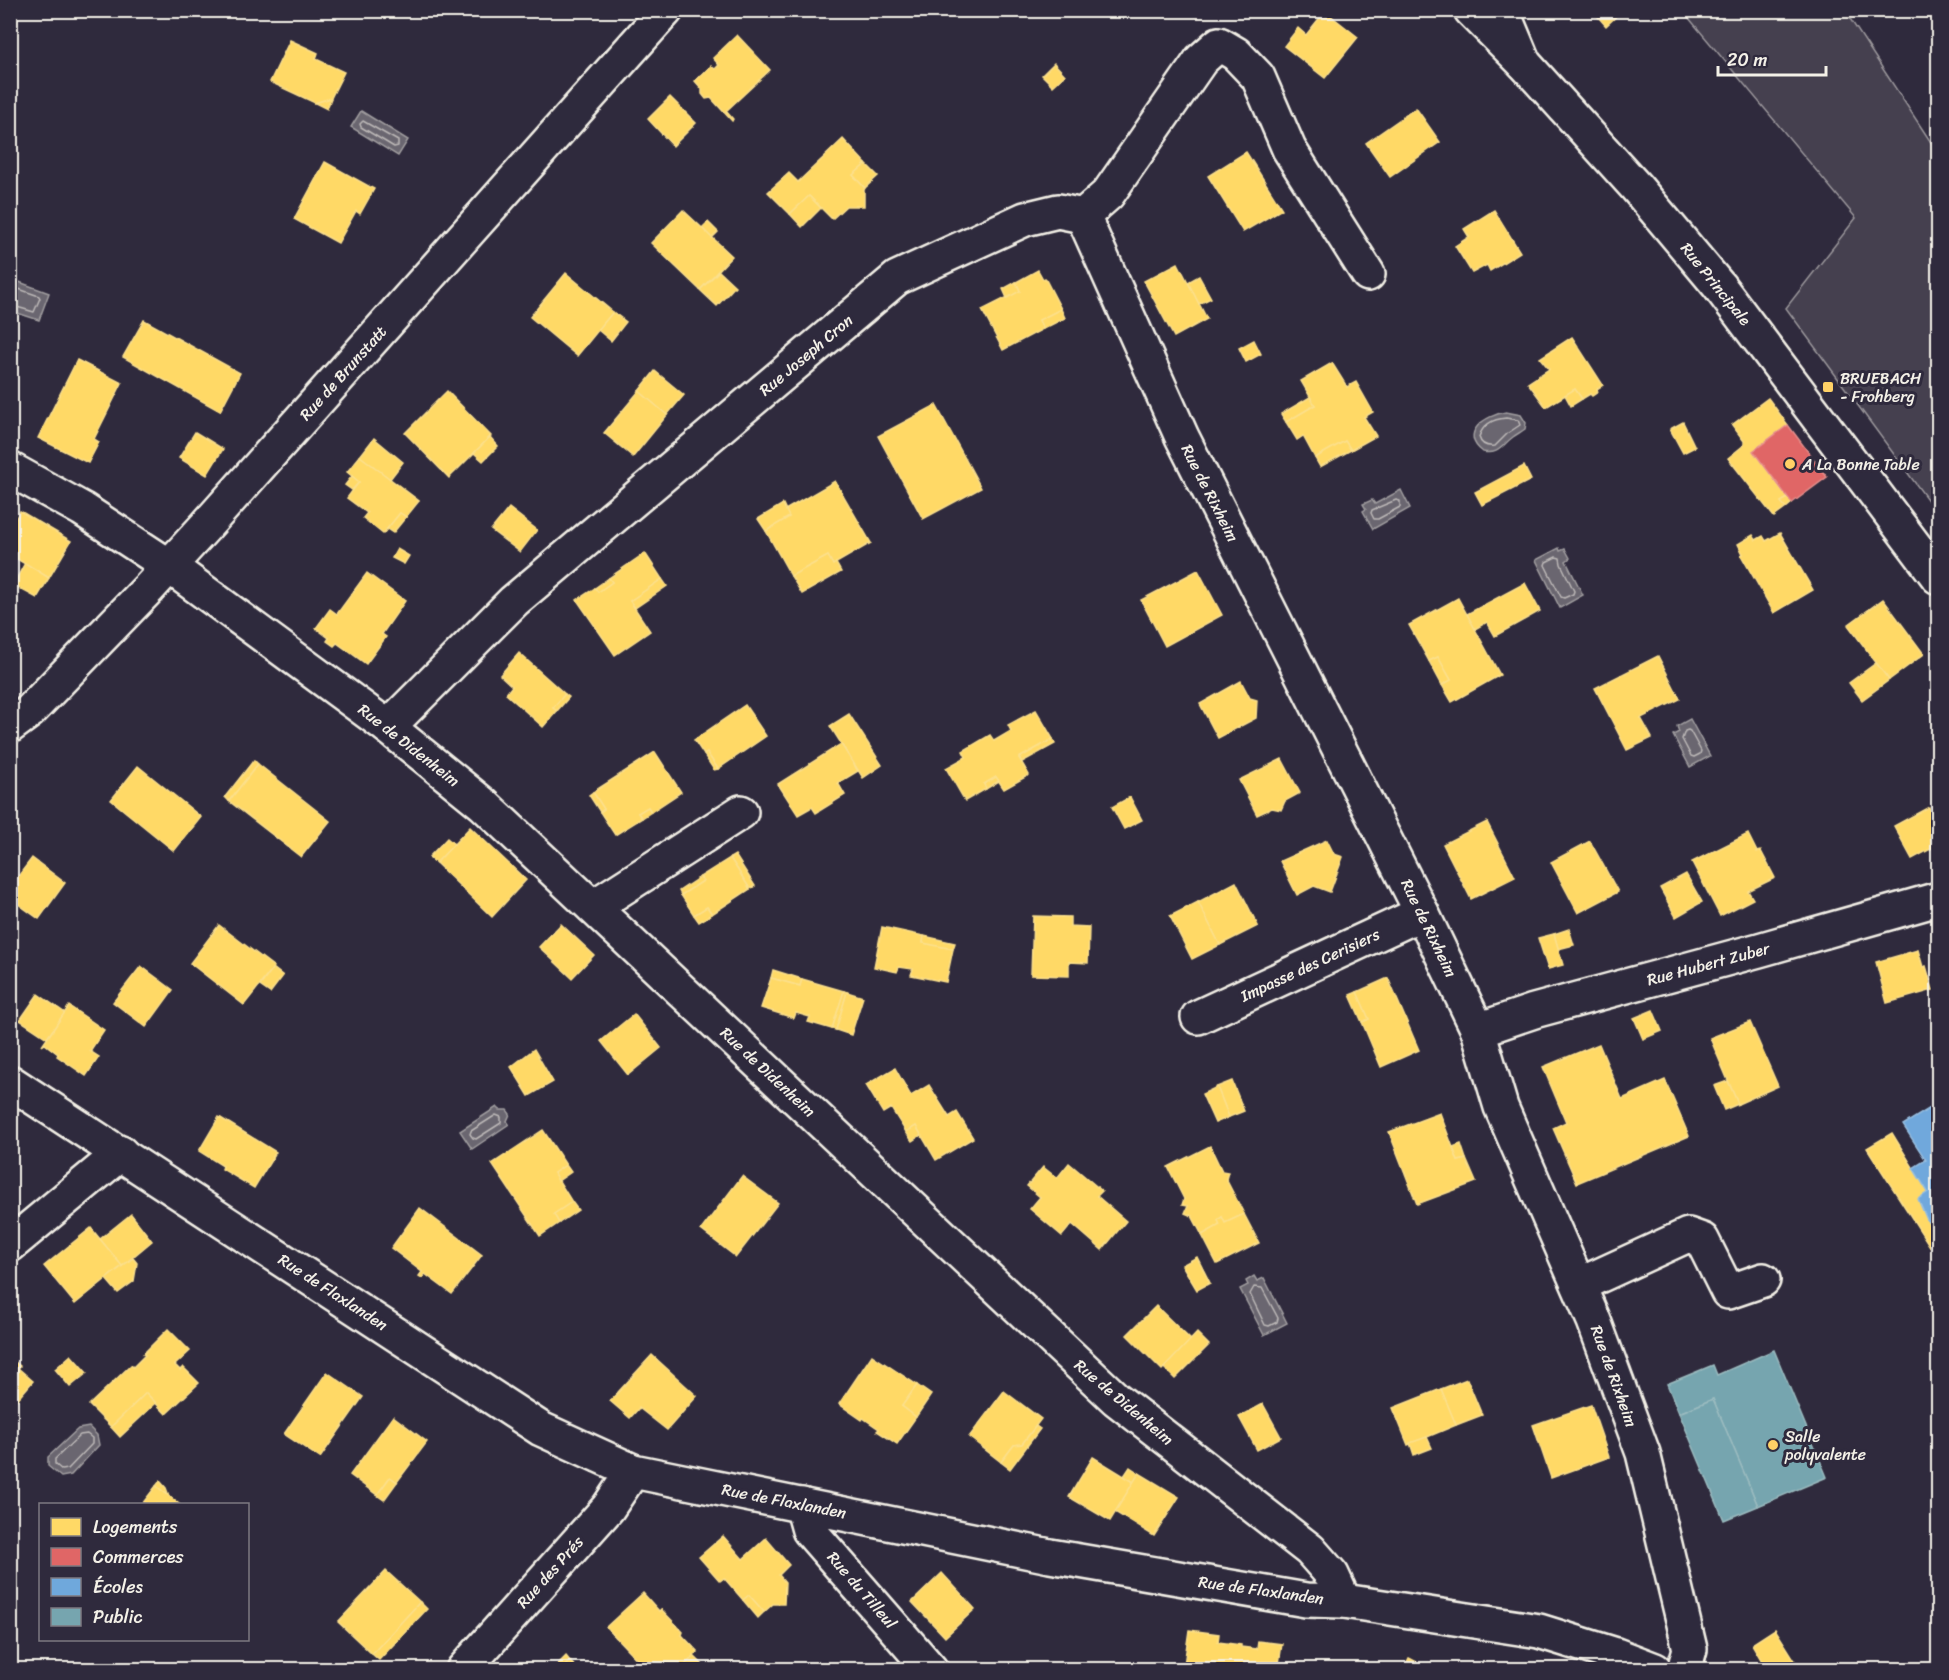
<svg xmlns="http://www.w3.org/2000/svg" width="1949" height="1680" font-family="Sriracha,sans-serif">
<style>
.green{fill:#454050;stroke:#9c989c;stroke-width:1.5}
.water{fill:#6a6670;stroke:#a19ea0;stroke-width:1.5}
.homes{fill:#ffd966;stroke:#fce08d;stroke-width:1.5}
.shops{fill:#e06666;stroke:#e6908d;stroke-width:1.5}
.schools{fill:#6fa8dc;stroke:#97bee0;stroke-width:1.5}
.public{fill:#76a5af;stroke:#9cbcc0;stroke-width:1.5}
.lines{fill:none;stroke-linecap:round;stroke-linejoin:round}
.shore{stroke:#bdb9b8;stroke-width:1.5}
.minor-casing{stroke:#f4f1e8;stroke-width:38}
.major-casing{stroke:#f4f1e8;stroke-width:38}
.minor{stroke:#2f2a3d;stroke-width:33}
.major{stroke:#2f2a3d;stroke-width:33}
.poi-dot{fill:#ffd166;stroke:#2f2a3d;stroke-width:2}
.labels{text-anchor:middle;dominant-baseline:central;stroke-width:6;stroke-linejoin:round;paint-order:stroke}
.street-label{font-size:16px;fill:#f4f1e8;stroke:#2f2a3d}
.poi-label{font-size:16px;fill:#f4f1e8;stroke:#2f2a3d;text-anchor:start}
</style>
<rect width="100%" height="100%" fill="#2f2a3d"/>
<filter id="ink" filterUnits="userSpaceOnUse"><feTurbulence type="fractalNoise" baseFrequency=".0167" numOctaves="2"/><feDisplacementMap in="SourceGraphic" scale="12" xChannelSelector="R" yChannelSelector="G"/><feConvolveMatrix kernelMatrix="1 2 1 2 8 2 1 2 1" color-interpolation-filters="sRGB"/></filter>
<g filter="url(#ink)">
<path class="green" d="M1683,11H1845L1938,153V514L1786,308L1856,218Z"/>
<g class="water">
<path d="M361,111L408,140L398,156L351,127Z"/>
<path d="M11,279L49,293L39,320L11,311Z"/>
<path d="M1506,412L1521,415L1526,423L1525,429C1521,432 1517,434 1513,437C1501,446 1499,455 1483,452C1458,433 1486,415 1506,412Z"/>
<path d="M1401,490L1410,508L1373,529L1363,511L1366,509L1363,504L1372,500L1375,504Z"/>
<path d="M1559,548L1560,551L1565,549L1570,558L1566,561L1583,595L1560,608L1536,560Z"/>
<path d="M1690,719L1710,756L1690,767L1673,735L1679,732L1677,726Z"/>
<path d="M497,1107L500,1110H507L510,1114L507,1121L509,1124L472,1149L460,1131Z"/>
<path d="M1254,1276L1257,1281L1264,1278L1287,1323L1264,1335L1240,1289L1248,1285L1246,1281Z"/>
<path d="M89,1427L97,1435L99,1445L71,1475L61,1477L48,1466V1457L78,1429Z"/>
</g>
<g class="homes">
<path d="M1592,10H1623L1606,26Z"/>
<path d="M1325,11L1358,37L1325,78L1284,46L1298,28L1306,35Z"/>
<path d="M737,35L770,70L726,111L733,119L732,121L711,98L706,99L702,94V89L695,81L711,66L715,69L719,65L713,58Z"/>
<path d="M290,40L318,53L316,59L344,72L331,98L315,103L270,82Z"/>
<path d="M1054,63L1065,75L1053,86L1042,75Z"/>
<path d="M670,97L696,123L673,146L648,119Z"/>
<path d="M331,98L327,109L315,103Z"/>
<path d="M1416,108L1440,142L1390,177L1366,143Z"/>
<path d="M843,139L866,164L853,175L865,188L864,190V206H846L832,219L809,196L790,214L768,192L789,173L798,182Z"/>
<path d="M1246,152L1282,209L1243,232L1208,176Z"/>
<path d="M325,162L374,189L360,214L356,211L338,243L294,219Z"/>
<path d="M866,164L878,176L865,188L853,175Z"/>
<path d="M809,196L821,208L802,227L790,214Z"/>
<path d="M683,210L732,256L700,290L651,243Z"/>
<path d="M1494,210L1520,252L1490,271L1487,265L1472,273L1455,246L1469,237L1464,229Z"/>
<path d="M708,222L718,232L712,238L702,228Z"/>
<path d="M1178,263L1207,319L1174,337L1144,281Z"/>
<path d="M1038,270L1043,279L1045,278L1061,309L1039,320L1043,329L1003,350L982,310L1020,291L1016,282Z"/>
<path d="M719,271L735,286L717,306L700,290Z"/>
<path d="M566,273L613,312L577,356L530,317Z"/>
<path d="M1199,276L1211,298L1199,304L1188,282Z"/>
<path d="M1016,282L1020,291L1007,298L1003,289Z"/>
<path d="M1061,309L1065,318L1043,329L1039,320Z"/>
<path d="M613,312L626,322L611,341L598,330Z"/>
<path d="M144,320L240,373L220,411L123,357Z"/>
<path d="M1572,337L1603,385L1597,389L1598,392L1592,396L1590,394L1582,399L1575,389L1546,407L1528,383L1549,369L1540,358Z"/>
<path d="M1254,340L1261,354L1246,362L1239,348Z"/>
<path d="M77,360L122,383L94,439L99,442L88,463L38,438Z"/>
<path d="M1332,363L1347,387L1356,382L1373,412L1364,417L1376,436L1351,450L1345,441L1315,458L1303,436L1297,440L1286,422L1315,405L1301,381Z"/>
<path d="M655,371L684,395L667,415L639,391Z"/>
<path d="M1575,389L1582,399L1571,406L1565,395Z"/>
<path d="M447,391L491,436L449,478L405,433Z"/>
<path d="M639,391L667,415L633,457L604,433Z"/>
<path d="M1310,397L1315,405L1286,422L1281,414Z"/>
<path d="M1768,398L1788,425L1753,451L1788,498L1781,502L1786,508L1774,517L1728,458L1744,445V441L1732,425Z"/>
<path d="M936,405L981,488L923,519L878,436Z"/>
<path d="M1683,422L1695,447L1683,453L1670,429Z"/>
<path d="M195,432L223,449L207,475L179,458Z"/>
<path d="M490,437L498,446L483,461L474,453Z"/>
<path d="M374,438L403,462L390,479L360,456Z"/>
<path d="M1345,441L1351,450L1320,467L1315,458Z"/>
<path d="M360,456L419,501L406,517L400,513L383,534L363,518L367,513L347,498L359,482L347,472Z"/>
<path d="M1524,466L1531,480L1482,505L1475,492Z"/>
<path d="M352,476L359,482L352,490L345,485Z"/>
<path d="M835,481L871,543L833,565L828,556L791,576L766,531L789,517L785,510Z"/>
<path d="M1788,498L1792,503L1786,508L1781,502Z"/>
<path d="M783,504L789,517L766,531L758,519Z"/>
<path d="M509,508L537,530L520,552L491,530Z"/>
<path d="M20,511L71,541L49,578L10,555V528Z"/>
<path d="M400,513L406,517L393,533L387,529Z"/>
<path d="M1780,533L1813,590L1774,613L1741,555L1743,554L1738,544L1753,535L1756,540L1763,536L1766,541Z"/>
<path d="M397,549L409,556L404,564L392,558Z"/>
<path d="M645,553L662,579L630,601L650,631L615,655L577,600L595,588L598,592L612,582L609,578Z"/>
<path d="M828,556L833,565L836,563L841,572L802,594L791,576Z"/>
<path d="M25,563L49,578L37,598L13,585Z"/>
<path d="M1198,570L1222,615L1165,646L1141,600Z"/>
<path d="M367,573L405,601L382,634L386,637L366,664L337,643L334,646L327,641L329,638L316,628L330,609L337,614Z"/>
<path d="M609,578L612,582L598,592L595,588Z"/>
<path d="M662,579L667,586L635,608L630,601Z"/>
<path d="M1525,583L1540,611L1495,636L1487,622L1475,629L1467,614Z"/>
<path d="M1458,598L1500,675L1452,702L1442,685L1451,680L1438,657L1429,661L1409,625Z"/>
<path d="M1883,599L1924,654L1889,680L1848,625Z"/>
<path d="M519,653L565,694L553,708L557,711L543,727L506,694L512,686L500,675Z"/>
<path d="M1658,656L1680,699L1641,718L1652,738L1627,750L1595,688Z"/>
<path d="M1438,657L1451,680L1442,685L1429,661Z"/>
<path d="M1876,663L1889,680L1862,700L1849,683Z"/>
<path d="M1241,681L1250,698L1257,700L1256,718L1218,738L1200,704Z"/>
<path d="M565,694L569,697L557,711L553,708Z"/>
<path d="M745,705L766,736L718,769L707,753L704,755L694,740Z"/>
<path d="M1036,710L1053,739L1019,758L1029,775L1004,789L996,777L984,784L986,789L965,801L946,768L966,757L963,751L990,735L994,741L1011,731L1008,725Z"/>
<path d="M849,714L882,765L863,778L830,726Z"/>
<path d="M1053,739L1055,744L1022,762L1019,758Z"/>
<path d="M841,744L858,771L838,783L845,795L816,813L812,807L798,815L778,784Z"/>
<path d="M655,752L681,792L651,812L648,807L638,813L642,818L615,835L600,812L604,809L593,792Z"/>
<path d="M707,753L718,769L714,770L704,755Z"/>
<path d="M1282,759L1300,793L1285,801L1281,810L1272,808L1257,815L1239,780Z"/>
<path d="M254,760L258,764L229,801L225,797Z"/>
<path d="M258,764L330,821L301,857L229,801Z"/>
<path d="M138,766L201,817L174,851L111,800Z"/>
<path d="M996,777L999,781L986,789L984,784Z"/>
<path d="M593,792L604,809L600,812L589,795Z"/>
<path d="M1130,797L1142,820L1124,829L1112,807Z"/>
<path d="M648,807L651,812L642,818L638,813Z"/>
<path d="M1929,807L1938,825V845L1912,859L1894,826Z"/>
<path d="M1487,822L1515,877L1471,899L1443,844Z"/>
<path d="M470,827L526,880L492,917L436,863Z"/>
<path d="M1748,834L1757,852L1761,851L1775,878L1748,891L1753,899L1720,916L1692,862Z"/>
<path d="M447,838L454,844L436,863L429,857Z"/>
<path d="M1327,840L1334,854L1343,857L1330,892L1314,886L1297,895L1280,861Z"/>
<path d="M1590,841L1618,892L1578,913L1551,862Z"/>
<path d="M735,855L755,886L750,889L730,858Z"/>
<path d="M32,858L65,883L39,919L10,898V887Z"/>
<path d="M730,858L750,889L712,914L707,907L694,915L681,895L703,881L700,877Z"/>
<path d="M1686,874L1702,902L1676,917L1660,888Z"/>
<path d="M700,877L703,881L681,895L679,891Z"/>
<path d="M1236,882L1258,926L1220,945L1198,902Z"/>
<path d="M1198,902L1220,945L1192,959L1170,916Z"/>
<path d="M707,907L712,914L699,922L694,915Z"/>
<path d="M1033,916L1070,917V926L1089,927L1088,963L1069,962V976L1031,975Z"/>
<path d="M561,924L594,955L572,978L539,947Z"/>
<path d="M219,925L274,967L244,1005L190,963Z"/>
<path d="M882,927L924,936L923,943L953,949L946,982L911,975L913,969L899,967L897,972L874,967Z"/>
<path d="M1569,929L1574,945L1558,949L1554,934Z"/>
<path d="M1554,934L1563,965L1548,969L1538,938Z"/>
<path d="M924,936L955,943L953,949L923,943Z"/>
<path d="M1918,950L1923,967L1926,966L1933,990L1887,1003L1876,962Z"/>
<path d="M141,966L173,990L146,1027L113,1002Z"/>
<path d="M273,968L283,976L270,993L260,986Z"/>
<path d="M773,970L802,979L800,986L771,978Z"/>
<path d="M771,978L800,986L802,979L844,991L832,1029L808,1022L810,1017L796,1013L794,1018L761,1008Z"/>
<path d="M1388,978L1419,1050L1381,1067L1362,1022L1369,1019L1357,992Z"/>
<path d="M844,991L847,992L836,1030L832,1029Z"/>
<path d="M847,992L863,997L851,1035L836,1030Z"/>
<path d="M1357,992L1369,1019L1362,1022L1350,995Z"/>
<path d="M38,994L65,1013L47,1038L20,1020Z"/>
<path d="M69,1006L104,1030L90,1051L99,1057L86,1076L57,1056L58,1054L45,1044L42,1046Z"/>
<path d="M1653,1010L1662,1031L1643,1039L1634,1018Z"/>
<path d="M634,1014L661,1048L628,1075L601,1041Z"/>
<path d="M1750,1022L1778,1086L1738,1104L1710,1038Z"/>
<path d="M1599,1044L1622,1099L1665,1080L1689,1136L1577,1183L1553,1128L1566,1122L1543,1067Z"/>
<path d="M534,1049L553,1082L529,1096L511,1067Z"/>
<path d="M895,1068L911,1096L929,1085L949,1117L957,1112L973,1138L936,1160L916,1126L906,1132L891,1108L883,1113L866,1085Z"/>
<path d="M1232,1081L1244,1111L1229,1117L1217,1087Z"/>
<path d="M1728,1081L1738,1104L1724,1110L1714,1086Z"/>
<path d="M1217,1087L1229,1117L1215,1123L1202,1094Z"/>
<path d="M1440,1113L1458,1161L1466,1159L1476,1182L1417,1204L1389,1132Z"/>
<path d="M219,1117L276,1152L254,1188L222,1169L223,1166L199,1151Z"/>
<path d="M916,1126L921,1135L912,1141L906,1132Z"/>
<path d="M543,1130L566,1165L554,1173L572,1202L554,1214L559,1223L540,1236L492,1164Z"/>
<path d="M1892,1133L1928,1192L1918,1199L1938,1245V1248L1933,1251L1867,1148Z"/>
<path d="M1461,1144L1466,1159L1458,1161L1453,1147Z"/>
<path d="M1210,1146L1222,1171L1228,1172L1226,1179L1244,1214L1225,1223L1222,1217L1218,1220L1220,1225L1202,1235L1192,1216L1185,1213L1188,1206L1182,1205L1184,1199L1168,1167Z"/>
<path d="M1069,1163L1102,1191L1097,1196L1126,1221L1102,1250L1072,1224L1062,1236L1030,1209L1040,1197L1027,1186L1043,1167L1057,1178Z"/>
<path d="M566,1165L571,1172L558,1181L554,1173Z"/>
<path d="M742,1176L778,1203L736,1257L701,1230Z"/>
<path d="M572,1202L578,1210L559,1223L554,1214Z"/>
<path d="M420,1208L482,1255L452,1294L425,1274L422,1278L419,1276L422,1272L391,1248Z"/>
<path d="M131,1214L152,1241L122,1266L100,1239Z"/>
<path d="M1244,1214L1259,1243L1217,1264L1202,1235L1220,1225L1218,1220L1222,1217L1225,1223Z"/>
<path d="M91,1228L122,1266L75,1304L44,1266Z"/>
<path d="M1197,1257L1210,1283L1197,1290L1182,1265Z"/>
<path d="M133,1258L137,1263L134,1281L118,1293L106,1279Z"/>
<path d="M1156,1306L1191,1340L1162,1370L1127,1335Z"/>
<path d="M168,1329L190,1351L175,1365L180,1370L183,1367L199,1383L166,1414L146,1393L111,1427L89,1405L131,1365L133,1367L145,1355L143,1354Z"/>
<path d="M1197,1333L1209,1345L1175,1379L1164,1368Z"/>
<path d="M71,1355L87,1373L70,1387L55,1369Z"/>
<path d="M652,1355L697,1396L667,1430L639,1408L630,1418L610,1401Z"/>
<path d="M872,1355L917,1385L902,1406L916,1417L897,1444L877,1431L879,1429L863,1418L862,1420L839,1404Z"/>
<path d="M10,1358L20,1366L18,1368L33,1381L15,1402L10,1398Z"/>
<path d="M327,1372L363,1397L320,1458L284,1434Z"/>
<path d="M1467,1379L1482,1415L1456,1425L1441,1389Z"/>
<path d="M917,1385L931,1395L916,1417L902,1406Z"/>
<path d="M1441,1389L1456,1425L1408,1445L1393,1408Z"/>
<path d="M1004,1391L1041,1419L1022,1444L1014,1445L1001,1462L969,1437Z"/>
<path d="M146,1393L156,1403L120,1437L111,1427Z"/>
<path d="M1263,1404L1281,1437L1257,1450L1239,1417Z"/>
<path d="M1591,1405L1609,1457L1551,1478L1533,1425Z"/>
<path d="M393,1416L427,1442L397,1482L390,1477L377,1495L350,1475Z"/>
<path d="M1036,1426L1040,1429L1010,1469L1001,1462L1014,1445L1022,1444Z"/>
<path d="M1427,1437L1432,1448L1414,1455L1410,1443Z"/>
<path d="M1093,1457L1134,1482L1110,1521L1069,1497Z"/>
<path d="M1130,1467L1139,1473L1134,1482L1124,1476Z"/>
<path d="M1139,1473L1179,1497L1154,1536L1115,1512Z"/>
<path d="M390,1477L397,1482L384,1500L377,1495Z"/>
<path d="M160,1481L166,1488L169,1496L156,1486Z"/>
<path d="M156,1486L169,1496L179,1504H142Z"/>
<path d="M723,1536L743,1559L766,1538L789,1565L779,1575L785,1582L784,1604H773L764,1612L749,1595L743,1600L724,1578L720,1581L699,1557Z"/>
<path d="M386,1571L420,1602L372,1654L338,1622Z"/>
<path d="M942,1573L975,1609L945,1637L912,1602Z"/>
<path d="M643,1593L659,1611L661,1609L683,1632L682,1635L698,1652L680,1670H647L606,1627Z"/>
<path d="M749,1595L764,1612L758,1618L743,1600Z"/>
<path d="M420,1602L427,1609L379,1660L372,1654Z"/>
<path d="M1775,1629L1801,1670H1767L1752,1644Z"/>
<path d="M1189,1630L1219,1634L1218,1642L1241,1645V1647L1257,1649L1258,1641L1282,1644L1278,1670H1213L1184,1665Z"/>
<path d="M566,1656L570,1661L561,1670H552Z"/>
<path d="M694,1656L702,1664L704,1670H680Z"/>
<path d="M1409,1658L1432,1670H1403Z"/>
<path d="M570,1661L578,1670H561Z"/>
</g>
<path class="shops" d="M1788,425L1827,477L1792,503L1753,451Z"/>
<path class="schools" d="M1938,1103V1245L1918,1199L1928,1192L1913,1168L1926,1160L1903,1125Z"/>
<g class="public">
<path d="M1774,1350L1827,1477L1758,1506L1713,1399L1679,1413L1667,1384L1713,1365L1717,1375Z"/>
<path d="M1713,1399L1758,1506L1724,1520L1679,1413Z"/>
</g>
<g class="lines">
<g class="shore">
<path d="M363,121L398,141V146L394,147L361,127L360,124Z"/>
<path d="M10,286L39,296L40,298L34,312L10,305"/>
<path d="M1506,418L1518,420L1520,425L1508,433L1495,446C1487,447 1481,445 1479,437C1483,424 1493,419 1506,418Z"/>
<path d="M1396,500L1400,501V507L1378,519H1374L1371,513L1372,510Z"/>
<path d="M1556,557L1560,558L1561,564L1574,591L1573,594L1564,598L1561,597L1545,565L1546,562Z"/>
<path d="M1688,730L1690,731L1701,751L1700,754L1694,757L1691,756L1682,739L1685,731Z"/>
<path d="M496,1115L501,1117V1123L476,1139L473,1138L470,1134L471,1131Z"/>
<path d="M1254,1287L1262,1288L1278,1318L1277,1322L1269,1326L1265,1325L1250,1294Z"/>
<path d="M87,1434L92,1438V1444L68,1469L62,1470L55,1464V1459L80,1435Z"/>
</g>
<defs>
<g id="minor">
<path d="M1502,10L1524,63"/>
<path d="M1083,216L1182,437L1422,913L1478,1030L1501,1107L1594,1321L1643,1453L1690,1649L1684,1670"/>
<path d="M10,469L82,509L169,566L388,727L483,804L1116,1399L1310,1550L1332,1575L1344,1601"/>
<path d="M388,727L514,601L897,278L1025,219L1058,211L1083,216L1108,194L1201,60L1219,44L1236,54L1258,77L1289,149L1368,274"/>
<path d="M593,907L741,812"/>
<path d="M1198,1017L1422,913"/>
<path d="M1478,1030L1534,1011L1759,950L1938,899"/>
<path d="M10,1082L541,1429L633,1471L1050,1556L1306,1600L1344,1601L1539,1631L1616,1655L1655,1670"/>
<path d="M10,1245L121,1153"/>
<path d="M1579,1285L1688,1235L1702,1240L1728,1292L1763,1280"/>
<path d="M802,1505L809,1530L931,1670"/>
<path d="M463,1670L608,1508L633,1471"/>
</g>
<g id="major">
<path d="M1471,10L1524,63L1636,187L1719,286L1938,577"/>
<path d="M10,726L29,712L148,589L205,527L666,10"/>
</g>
</defs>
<use href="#minor" class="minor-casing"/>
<use href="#major" class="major-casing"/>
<use href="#minor" class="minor"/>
<use href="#major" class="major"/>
</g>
</g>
<g class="poi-dot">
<rect x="1822" y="381" width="12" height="12" rx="3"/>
<circle cx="1790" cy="464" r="6"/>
<circle cx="1773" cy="1445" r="6"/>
</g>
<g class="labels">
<g class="street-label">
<text transform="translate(1716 284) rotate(51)">Rue Principale</text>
<text transform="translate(806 355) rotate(-40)">Rue Joseph Cron</text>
<text transform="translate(343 373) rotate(-48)">Rue de Brunstatt</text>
<text transform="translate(1210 493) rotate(63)">Rue de Rixheim</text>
<text transform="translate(409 745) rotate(38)">Rue de Didenheim</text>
<text transform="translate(1429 928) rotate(64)">Rue de Rixheim</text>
<text transform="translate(1708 964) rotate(-15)">Rue Hubert Zuber</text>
<text transform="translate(1310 965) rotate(-25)">Impasse des Cerisiers</text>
<text transform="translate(768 1072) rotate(43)">Rue de Didenheim</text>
<text transform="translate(333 1292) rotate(33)">Rue de Flaxlanden</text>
<text transform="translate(1614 1376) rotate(70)">Rue de Rixheim</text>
<text transform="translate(1124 1402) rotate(40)">Rue de Didenheim</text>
<text transform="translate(784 1501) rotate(11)">Rue de Flaxlanden</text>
<text transform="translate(550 1572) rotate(-48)">Rue des Prés</text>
<text transform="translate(862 1590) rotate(49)">Rue du Tilleul</text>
<text transform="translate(1261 1590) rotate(8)">Rue de Flaxlanden</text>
</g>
<g class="poi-label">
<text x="1840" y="378">BRUEBACH<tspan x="1840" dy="18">- Frohberg</tspan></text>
<text x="1802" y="464">A La Bonne Table</text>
<text x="1785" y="1436">Salle<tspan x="1785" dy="18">polyvalente</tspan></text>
</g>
</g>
<rect width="1949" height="1680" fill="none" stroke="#2f2a3d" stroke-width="36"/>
<rect x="18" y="18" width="1913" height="1644" fill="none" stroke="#f4f1e8" stroke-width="2" filter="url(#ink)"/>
<rect x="39" y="1503" width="210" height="138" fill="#2f2a3d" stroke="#7e7a81" stroke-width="1.5"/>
<rect x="51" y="1518" width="30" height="18" fill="#ffd966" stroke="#7e7a81" stroke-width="1.5"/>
<text x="93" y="1533" font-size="18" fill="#f4f1e8">Logements</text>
<rect x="51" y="1548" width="30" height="18" fill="#e06666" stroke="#7e7a81" stroke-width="1.5"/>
<text x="93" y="1563" font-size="18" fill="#f4f1e8">Commerces</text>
<rect x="51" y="1578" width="30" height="18" fill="#6fa8dc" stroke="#7e7a81" stroke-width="1.5"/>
<text x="93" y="1593" font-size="18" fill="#f4f1e8">Écoles</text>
<rect x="51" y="1608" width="30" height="18" fill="#76a5af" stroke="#7e7a81" stroke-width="1.5"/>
<text x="93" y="1623" font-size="18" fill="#f4f1e8">Public</text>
<path d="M1718 66v9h108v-9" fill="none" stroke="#f4f1e8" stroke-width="3"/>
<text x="1727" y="66" font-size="18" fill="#f4f1e8" stroke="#2f2a3d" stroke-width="4.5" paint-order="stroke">20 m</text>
</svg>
